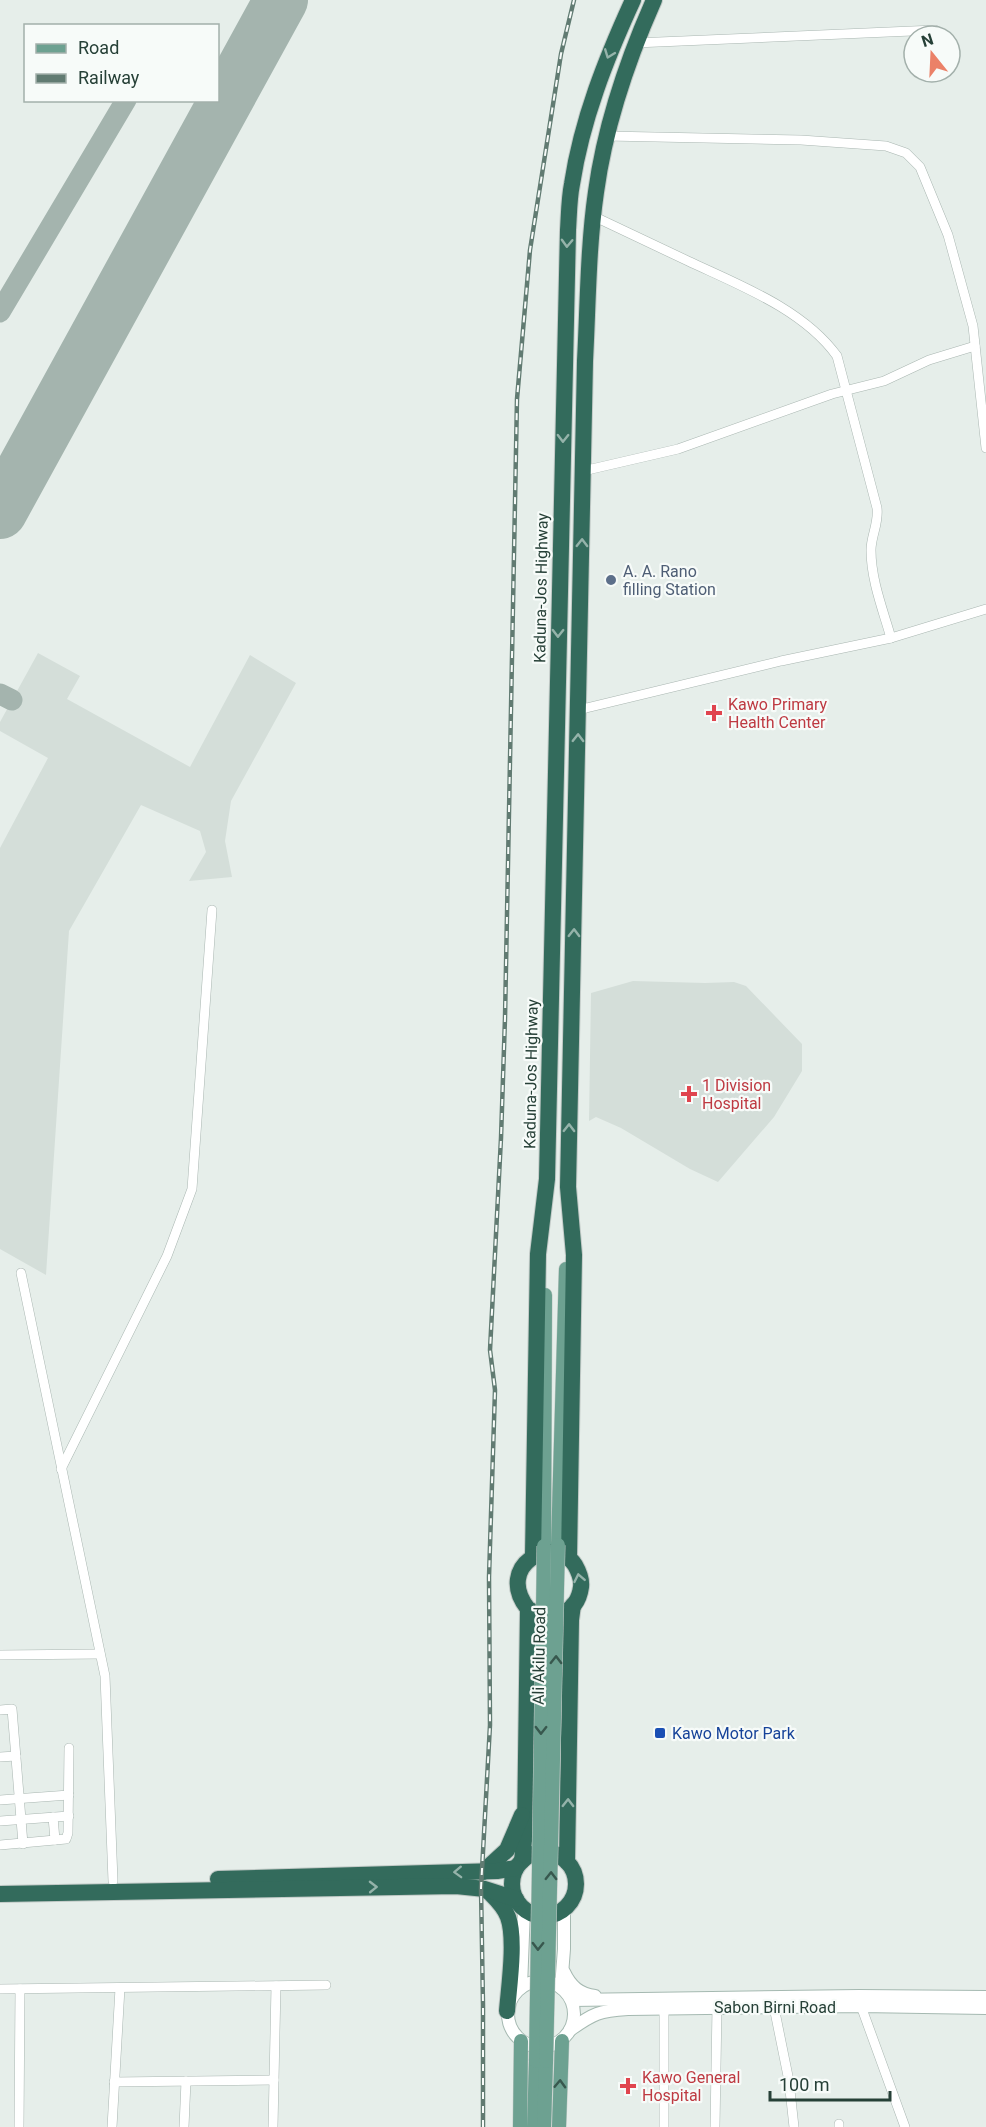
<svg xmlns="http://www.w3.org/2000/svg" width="986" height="2127" font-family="Roboto,sans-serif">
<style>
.built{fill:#d4ded9}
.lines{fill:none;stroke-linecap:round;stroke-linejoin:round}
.taxiway{stroke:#a4b4ae;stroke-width:21}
.runway{stroke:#a4b4ae;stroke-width:54}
.street-casing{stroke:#a9b6b1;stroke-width:10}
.secondary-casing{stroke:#a5b9b1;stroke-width:14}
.primary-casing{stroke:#c2cac7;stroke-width:15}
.highway-casing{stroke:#c2cac7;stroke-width:18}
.street{stroke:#fff;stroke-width:9}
.secondary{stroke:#fff;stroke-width:12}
.primary{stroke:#6da191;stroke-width:14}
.highway{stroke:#336b5c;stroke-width:16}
.rail-casing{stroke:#617b72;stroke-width:4.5}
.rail{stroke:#f7fbf9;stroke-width:2;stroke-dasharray:7;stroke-linecap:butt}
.primary-bridge-casing{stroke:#c2cac7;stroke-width:15;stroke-linecap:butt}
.primary-bridge{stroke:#6da191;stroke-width:14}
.oneway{stroke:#95b3aa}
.oneway2{stroke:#38584e}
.service-dot{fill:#5c6f8a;stroke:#f7fbf9;stroke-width:2}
.health-dot{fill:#e0444e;stroke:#f7fbf9;stroke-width:2}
.transit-dot{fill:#1a4fb4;stroke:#f7fbf9;stroke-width:2}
.labels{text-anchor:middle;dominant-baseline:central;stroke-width:4.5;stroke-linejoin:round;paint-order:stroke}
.service-label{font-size:16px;fill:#4e5e75;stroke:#f7fbf9;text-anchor:start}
.street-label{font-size:16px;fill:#264037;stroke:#f7fbf9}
.health-label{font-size:16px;fill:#be3a42;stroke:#f7fbf9;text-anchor:start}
.transit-label{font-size:16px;fill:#164399;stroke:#f7fbf9;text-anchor:start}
</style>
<rect width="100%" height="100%" fill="#e6eeea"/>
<g class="built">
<path d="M38,653L80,676L67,699L190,767L250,655L296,683L231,801L225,841L232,877L189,881L206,852L200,831L141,805L69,931L46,1275L0,1249V848L48,758L0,731V722Z"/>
<path d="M633,981L705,983L734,982L746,986L802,1044V1071L774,1117L718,1182L690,1169L621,1128L596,1117L589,1121L591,993Z"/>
</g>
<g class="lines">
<g class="taxiway">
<path d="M218,83L231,90"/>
<path d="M0,312L126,100"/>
<path d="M0,694L12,700"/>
</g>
<path class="runway" d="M0,512L281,0"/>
<defs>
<g id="street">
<path d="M635,43L935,30"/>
<path d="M607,136L801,140L886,146L906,153L920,167L948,235L973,326L986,448"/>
<path d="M593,216C624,231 656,246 688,261C739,285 803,309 837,356L877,508C879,523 871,536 871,550C871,580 883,610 891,638"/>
<path d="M583,471L678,449L832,394L884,381L929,360L975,346"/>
<path d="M578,710L781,661L891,638L986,609"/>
<path d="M21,1273L105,1676L113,1881"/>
<path d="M61,1469L167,1256L192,1189L212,910"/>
<path d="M0,1655L100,1654"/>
<path d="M0,1710L12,1709L23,1844"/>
<path d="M0,1757L16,1756"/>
<path d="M0,1800L69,1795"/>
<path d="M53,1817L55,1840"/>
<path d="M0,1821L69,1816"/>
<path d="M0,1845L66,1839L68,1833L69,1748"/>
<path d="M0,1989L326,1985"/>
<path d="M861,2006L905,2127"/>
<path d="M664,2007V2127"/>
<path d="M774,2007L789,2081L794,2127"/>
<path d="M114,2082L274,2080"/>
<path d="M839,2124V2127"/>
<path d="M19,2127L20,1989"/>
<path d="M112,2127L120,1988"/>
<path d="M184,2127L186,2081"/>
<path d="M273,2127L276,1986"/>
<path d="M715,2127L717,2007"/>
</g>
<g id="secondary">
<path d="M564,1972C571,1987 580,1994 595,1996"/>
<circle cx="541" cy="2014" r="33"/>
<path d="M521,1987L524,1909"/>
<path d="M561,1987L564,1949V1909"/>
<path d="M572,2000L859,1996L986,1997"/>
<path d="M570,2030C594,2013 599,2011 628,2009L861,2006L986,2008"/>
</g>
<g id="primary">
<path d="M558,1545L566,1269"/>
<path d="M544,1546L545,1295"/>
<path d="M520,2127L521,2041"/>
<path d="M534,2127L536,2061"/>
<path d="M544,2127L546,2061"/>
<path d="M559,2127L562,2041"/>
</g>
<g id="highway">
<path d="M533,1556L538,1254L547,1179L568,230C569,215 569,199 572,184C582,119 606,59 633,0"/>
<path d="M569,1558L574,1255L568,1187L585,361C588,305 588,247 596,192C605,126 627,61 654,0"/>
<circle cx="544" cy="1884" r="32"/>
<path d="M522,1861L525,1831L528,1609C494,1566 553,1533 575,1565C579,1572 582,1579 581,1587C577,1616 550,1621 528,1609"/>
<path d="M567,1862L571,1620L573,1605"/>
<path d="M483,1872L507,1850L522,1815"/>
<path d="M218,1879L497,1871L516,1868"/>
<path d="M488,1891C496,1899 504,1906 508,1917C516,1939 509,1986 507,2011"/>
<path d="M0,1894L456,1886L485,1889L516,1899"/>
</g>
</defs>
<use href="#street" class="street-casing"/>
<use href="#secondary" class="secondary-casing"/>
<use href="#primary" class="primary-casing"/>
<use href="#highway" class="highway-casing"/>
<use href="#street" class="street"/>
<use href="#secondary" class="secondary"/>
<use href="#primary" class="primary"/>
<use href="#highway" class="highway"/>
<defs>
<path id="rail" d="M483,2127V2005L481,1888L490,1725L489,1577L495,1390L490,1350L501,1138L505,1018L517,399L530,250L561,54L574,0"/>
</defs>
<use href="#rail" class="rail-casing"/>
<use href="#rail" class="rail"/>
<defs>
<g id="primary-bridge">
<path d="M536,2061L544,1546"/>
<path d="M546,2061L558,1545"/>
</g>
</defs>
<use href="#primary-bridge" class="primary-bridge-casing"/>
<use href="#primary-bridge" class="primary-bridge"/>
</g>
<defs><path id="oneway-chevron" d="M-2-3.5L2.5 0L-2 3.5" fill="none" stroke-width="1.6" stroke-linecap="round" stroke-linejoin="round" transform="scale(1.5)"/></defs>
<g class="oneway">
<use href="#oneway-chevron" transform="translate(609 54) rotate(111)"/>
<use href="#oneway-chevron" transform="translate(567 243) rotate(92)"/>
<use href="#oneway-chevron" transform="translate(563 438) rotate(91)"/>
<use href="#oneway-chevron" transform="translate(582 543) rotate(-89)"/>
<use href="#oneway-chevron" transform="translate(558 633) rotate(91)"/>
<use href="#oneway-chevron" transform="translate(578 738) rotate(-89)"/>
<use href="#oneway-chevron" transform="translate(574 933) rotate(-89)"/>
<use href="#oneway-chevron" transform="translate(569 1128) rotate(-89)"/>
<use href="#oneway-chevron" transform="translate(579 1578) rotate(-101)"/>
<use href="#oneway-chevron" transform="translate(568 1803) rotate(-89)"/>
<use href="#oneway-chevron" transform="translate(458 1872) rotate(178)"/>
<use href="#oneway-chevron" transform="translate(373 1887) rotate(-1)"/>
</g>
<g class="oneway2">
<use href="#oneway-chevron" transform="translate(556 1660) rotate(-89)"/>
<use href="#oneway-chevron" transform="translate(541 1730) rotate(91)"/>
<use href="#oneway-chevron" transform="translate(551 1876) rotate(-89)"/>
<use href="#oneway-chevron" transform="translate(538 1946) rotate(91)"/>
<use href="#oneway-chevron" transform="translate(560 2084) rotate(-88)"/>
</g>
<circle class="service-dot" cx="611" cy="580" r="6"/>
<g class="health-dot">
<path d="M711 704h6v6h6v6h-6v6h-6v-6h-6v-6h6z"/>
<path d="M686 1085h6v6h6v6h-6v6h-6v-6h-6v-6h6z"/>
<path d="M625 2077h6v6h6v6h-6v6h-6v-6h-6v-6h6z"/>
</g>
<rect class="transit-dot" x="654" y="1727" width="12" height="12" rx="3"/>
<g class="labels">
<g class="service-label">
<text x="623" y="571">A. A. Rano<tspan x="623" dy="18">filling Station</tspan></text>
</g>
<g class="street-label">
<text transform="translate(541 588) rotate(-89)">Kaduna-Jos Highway</text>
<text transform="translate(531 1074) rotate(-89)">Kaduna-Jos Highway</text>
<text transform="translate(539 1656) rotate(-89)">Ali Akilu Road</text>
<text x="775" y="2007">Sabon Birni Road</text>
</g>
<g class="health-label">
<text x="728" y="704">Kawo Primary<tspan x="728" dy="18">Health Center</tspan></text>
<text x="702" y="1085">1 Division<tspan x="702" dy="18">Hospital</tspan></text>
<text x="642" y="2077">Kawo General<tspan x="642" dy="18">Hospital</tspan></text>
</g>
<g class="transit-label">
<text x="672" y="1733">Kawo Motor Park</text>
</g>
</g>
<rect x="24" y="24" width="195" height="78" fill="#f7fbf9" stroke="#a3b0ab" stroke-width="1.5"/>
<rect x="36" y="44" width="30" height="9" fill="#6da191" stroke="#a3b0ab" stroke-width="1.5"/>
<text x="78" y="54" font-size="18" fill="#264037">Road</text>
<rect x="36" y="74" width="30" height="9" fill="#617b72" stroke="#a3b0ab" stroke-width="1.5"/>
<text x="78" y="84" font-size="18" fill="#264037">Railway</text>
<g transform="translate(932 54) rotate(342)"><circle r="28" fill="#f7fbf9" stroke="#a3b0ab" stroke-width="1.5"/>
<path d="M0-4.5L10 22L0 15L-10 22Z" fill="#eb8168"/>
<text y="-9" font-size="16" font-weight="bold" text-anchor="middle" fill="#264037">N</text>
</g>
<path d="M770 2091v9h120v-9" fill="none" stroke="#264037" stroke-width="3"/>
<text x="779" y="2091" font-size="18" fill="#264037" stroke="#f7fbf9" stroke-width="4.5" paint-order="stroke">100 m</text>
</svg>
